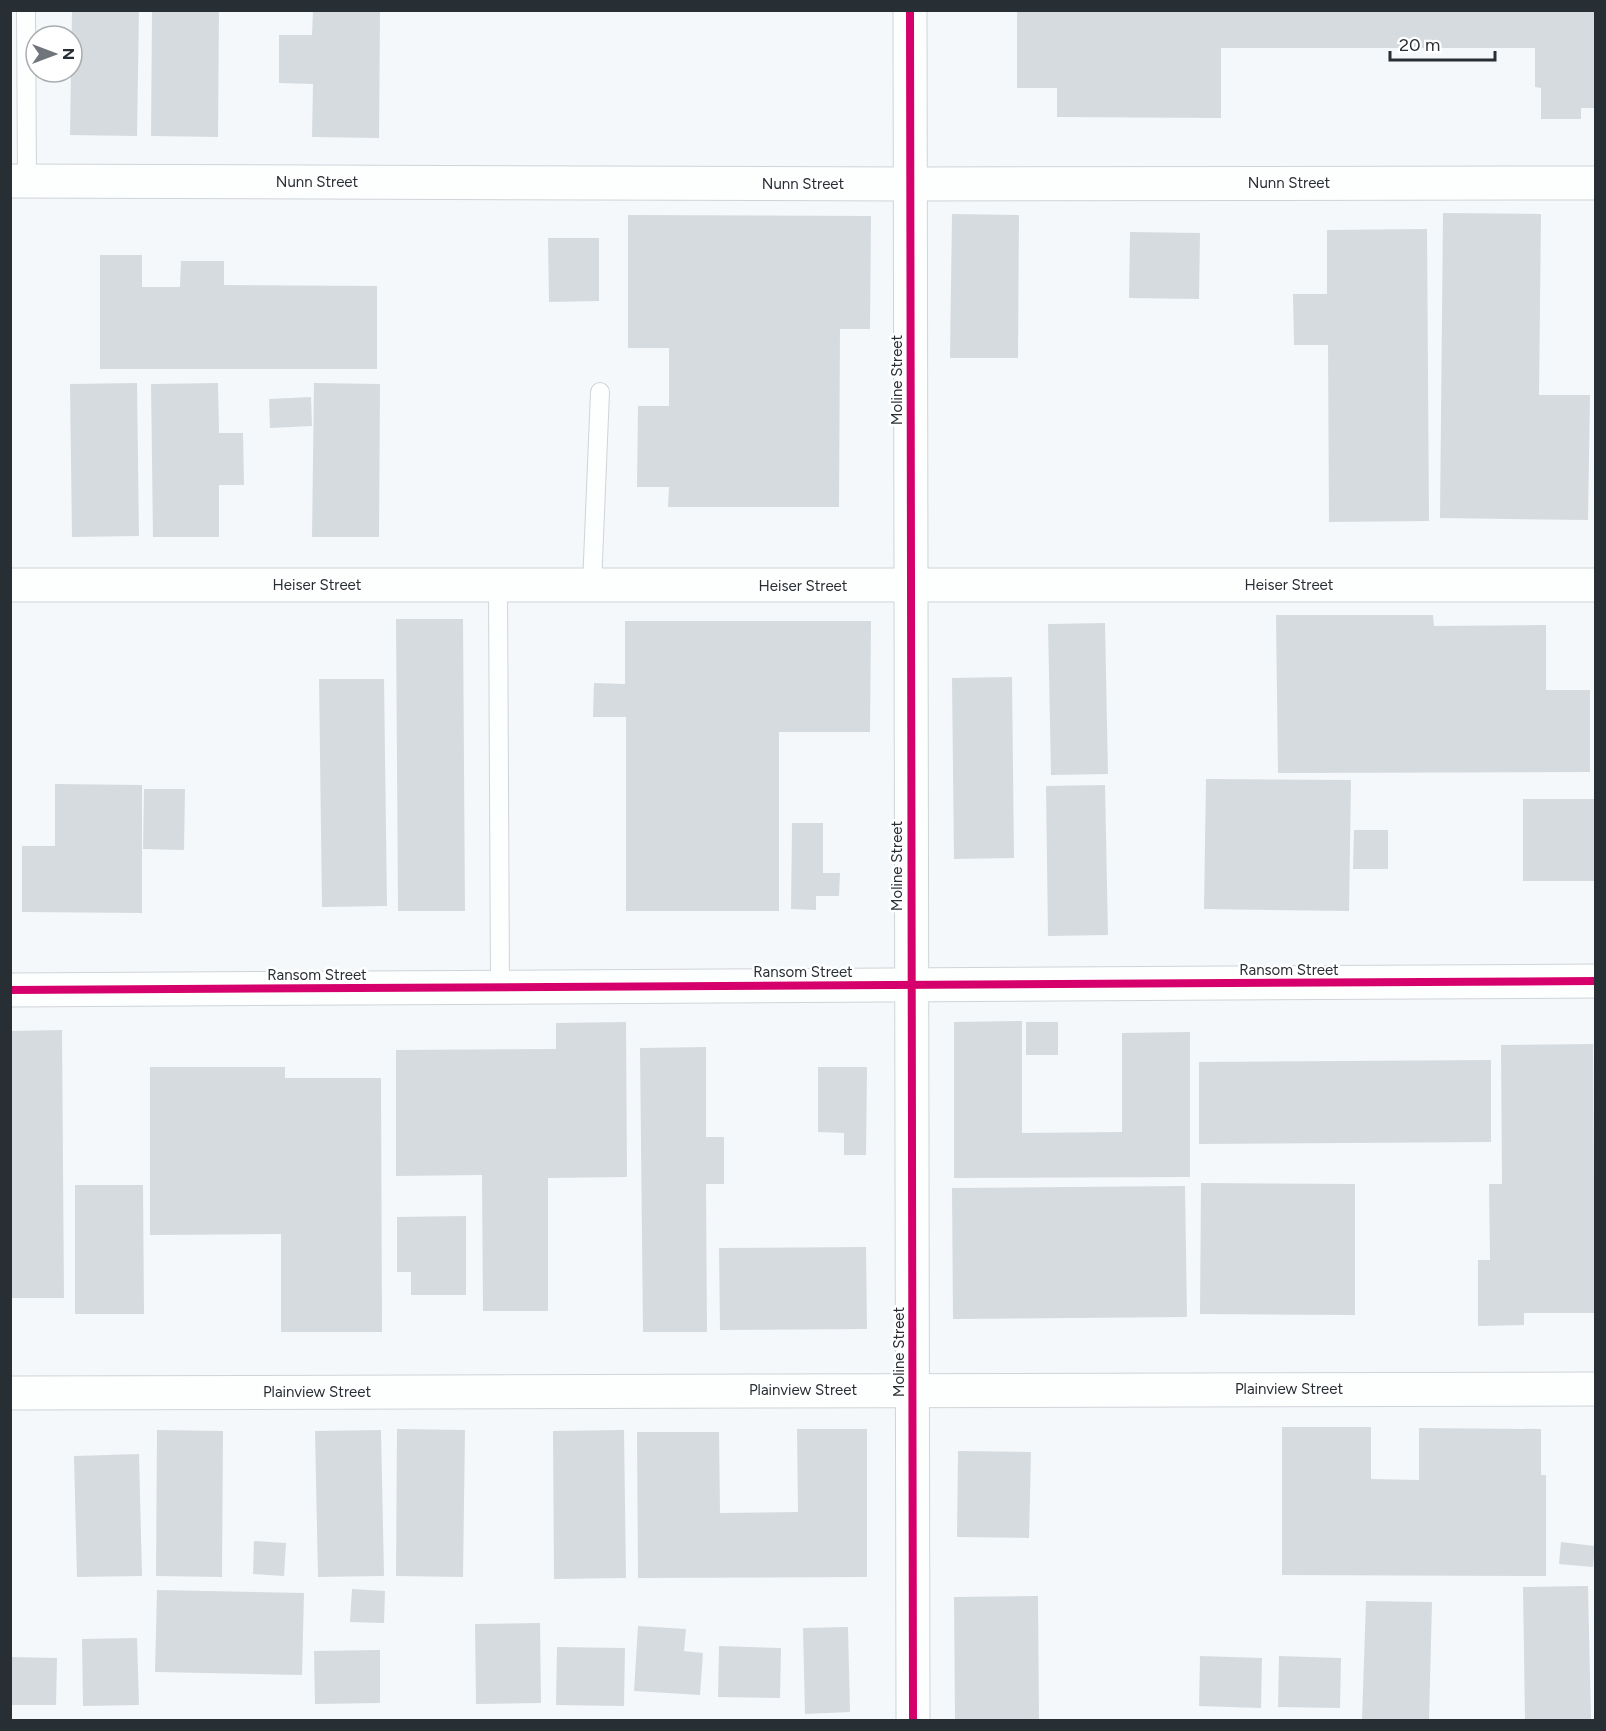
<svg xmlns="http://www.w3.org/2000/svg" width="1606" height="1731" font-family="Figtree,sans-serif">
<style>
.building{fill:#d6dbdf}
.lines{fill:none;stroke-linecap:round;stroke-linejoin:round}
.lane-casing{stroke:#cfd4d8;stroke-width:20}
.street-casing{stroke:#cfd4d8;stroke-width:35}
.lane{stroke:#fdfefe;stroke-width:18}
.street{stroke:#fdfefe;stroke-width:33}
.cycleway-casing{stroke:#fff;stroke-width:11}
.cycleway{stroke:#d6006c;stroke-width:8}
.labels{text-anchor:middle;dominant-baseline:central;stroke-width:5;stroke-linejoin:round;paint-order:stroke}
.street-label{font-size:15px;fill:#282f34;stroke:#fff}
</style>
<rect width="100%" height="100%" fill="#f4f8fb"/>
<g class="building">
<path d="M72,10H139L137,136L70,135Z"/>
<path d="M152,10H219L218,137L151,136Z"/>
<path d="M313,10H380L379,138L312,137L313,84L279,83V35H312Z"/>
<path d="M1017,10H1596V108H1581V119H1541V88L1535,87V48H1221V118L1057,117V88H1017Z"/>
<path d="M1443,213L1541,214L1539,395H1590L1588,520L1440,518Z"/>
<path d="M952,214L1019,215L1018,358H950Z"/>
<path d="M628,215L871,216L870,329H840L839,507H668L669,487H637L638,406H669V348H628Z"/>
<path d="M1427,229L1429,521L1329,522L1328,345H1294L1293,294H1327V230Z"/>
<path d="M1130,232L1200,233L1199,299L1129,298Z"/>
<path d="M548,238H599V301L549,302Z"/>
<path d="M100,255H142V287H180L181,261H224V285L377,286V369H100Z"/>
<path d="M137,383L139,536L72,537L70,384Z"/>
<path d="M218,383L219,433H243L244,485H219V537H153L151,384Z"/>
<path d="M314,383L380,384L379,537H312Z"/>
<path d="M311,397L312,426L270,428L269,399Z"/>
<path d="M1276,615H1433L1434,626L1546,625V690H1590V772L1278,773Z"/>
<path d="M396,619H463L465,911H398Z"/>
<path d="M625,621H871L870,732H779V911H626V717H593L594,683L625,684Z"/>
<path d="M1105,623L1108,774L1051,775L1048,624Z"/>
<path d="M1012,677L1014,858L954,859L952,678Z"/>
<path d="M319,679H384L387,906L322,907Z"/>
<path d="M1206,779L1351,780L1349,911L1204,909Z"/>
<path d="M55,784L142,785V913L22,912V846H55Z"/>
<path d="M1105,785L1108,935L1048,936L1046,786Z"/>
<path d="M144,789H185L184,850L143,849Z"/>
<rect x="1523" y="799" width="73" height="82"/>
<path d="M792,823H823V873H840L839,896H816V910L791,909Z"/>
<path d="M1354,830H1388V869H1353Z"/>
<path d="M1022,1021V1133L1122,1132V1033L1190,1032V1177L954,1178V1022Z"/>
<path d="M626,1022L627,1177L548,1178V1311H483L482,1175L396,1176V1050L556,1049V1023Z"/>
<rect x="1026" y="1022" width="32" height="33"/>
<path d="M62,1030L64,1298H10V1031Z"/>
<path d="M1593,1044L1594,1186H1596L1595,1313H1524V1325L1478,1326V1260H1490L1489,1184H1502L1501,1045Z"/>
<path d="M706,1047V1137H724V1184H706L707,1332H643L640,1048Z"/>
<path d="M1491,1060V1142L1199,1144V1062Z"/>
<path d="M150,1067H285V1078H381L382,1332H281V1234L150,1235Z"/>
<path d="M818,1067H867L866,1155H844V1133L818,1132Z"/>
<path d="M1201,1183L1355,1184V1315L1200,1314Z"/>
<path d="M75,1185H143L144,1314H75Z"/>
<path d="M1185,1186L1187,1317L953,1319L952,1188Z"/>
<path d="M466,1216V1295H411V1272H397V1217Z"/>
<path d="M866,1247L867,1329L720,1330L719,1248Z"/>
<path d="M1282,1427H1371V1479L1419,1480V1428L1541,1429V1475H1546V1576L1282,1575Z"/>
<path d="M397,1429L465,1430L463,1577L396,1576Z"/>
<path d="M797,1429H867V1577L638,1578L637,1432H719L720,1513L798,1512Z"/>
<path d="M157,1430L223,1431L222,1577L156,1576Z"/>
<path d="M381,1430L384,1576L318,1577L315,1431Z"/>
<path d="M624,1430L626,1578L554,1579L553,1431Z"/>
<path d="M958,1451L1031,1452L1029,1538L957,1537Z"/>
<path d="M139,1454L142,1576L77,1577L74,1456Z"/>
<path d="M254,1541L286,1543L284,1576L253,1574Z"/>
<path d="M1561,1542L1595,1546L1593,1567L1559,1564Z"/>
<path d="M1588,1586L1591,1720H1525L1523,1587Z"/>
<path d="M352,1589L385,1591L384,1623L350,1622Z"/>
<path d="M157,1590L304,1593L302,1675L155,1672Z"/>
<path d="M1038,1596L1039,1720H955L954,1597Z"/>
<path d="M1366,1601L1432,1602L1429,1720H1362Z"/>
<path d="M540,1623L541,1703L476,1704L475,1624Z"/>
<path d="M638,1626L686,1629L684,1651L703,1653L700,1695L634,1691Z"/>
<path d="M848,1627L850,1712L805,1714L803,1628Z"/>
<path d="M137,1638L139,1705L83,1706L82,1639Z"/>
<path d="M719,1646L781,1648L780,1698L718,1697Z"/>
<path d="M557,1647L625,1648L624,1706L556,1705Z"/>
<path d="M380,1650V1703L315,1704L314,1651Z"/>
<path d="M1200,1656L1262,1658L1261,1708L1199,1706Z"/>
<path d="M1279,1656L1341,1658L1340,1708L1278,1707Z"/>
<path d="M10,1657L57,1658L56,1705H10Z"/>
</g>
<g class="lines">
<defs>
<g id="lane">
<path d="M26,10L27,181"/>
<path d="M498,585L500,987"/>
<path d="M592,585L600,392"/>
</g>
<g id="street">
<path d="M910,10L913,1720"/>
<path d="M10,181L910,184L1596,183"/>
<path d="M10,585H1596"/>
<path d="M10,990L1596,981"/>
<path d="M10,1393L1596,1389"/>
</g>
</defs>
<use href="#lane" class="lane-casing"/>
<use href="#street" class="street-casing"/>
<use href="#lane" class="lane"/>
<use href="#street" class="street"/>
<defs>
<g id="cycleway">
<path d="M910,10L913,1720"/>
<path d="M10,990L1596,981"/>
</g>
</defs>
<use href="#cycleway" class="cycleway-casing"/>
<use href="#cycleway" class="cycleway"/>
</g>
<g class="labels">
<g class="street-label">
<text x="317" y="182">Nunn Street</text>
<text x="1289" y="183">Nunn Street</text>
<text x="803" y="184">Nunn Street</text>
<text transform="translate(897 380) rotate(-90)">Moline Street</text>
<text x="317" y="585">Heiser Street</text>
<text x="1289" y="585">Heiser Street</text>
<text x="803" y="586">Heiser Street</text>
<text transform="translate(897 866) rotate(-90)">Moline Street</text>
<text x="1289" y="970">Ransom Street</text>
<text x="803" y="972">Ransom Street</text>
<text x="317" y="975">Ransom Street</text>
<text transform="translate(899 1352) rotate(-90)">Moline Street</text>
<text x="1289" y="1389">Plainview Street</text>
<text x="803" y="1390">Plainview Street</text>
<text x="317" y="1392">Plainview Street</text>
</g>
</g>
<rect width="1606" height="1731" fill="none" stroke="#282f34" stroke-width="24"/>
<g transform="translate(54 54) rotate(90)"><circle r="28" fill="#ffffff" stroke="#a9acae" stroke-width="1.5"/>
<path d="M0-4.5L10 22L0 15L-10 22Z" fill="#6f757a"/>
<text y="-9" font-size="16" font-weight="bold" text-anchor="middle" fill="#282f34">N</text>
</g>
<path d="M1390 51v9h105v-9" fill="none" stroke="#282f34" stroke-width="3"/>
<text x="1399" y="51" font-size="18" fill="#282f34" stroke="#ffffff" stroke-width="4.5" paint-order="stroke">20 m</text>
</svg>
